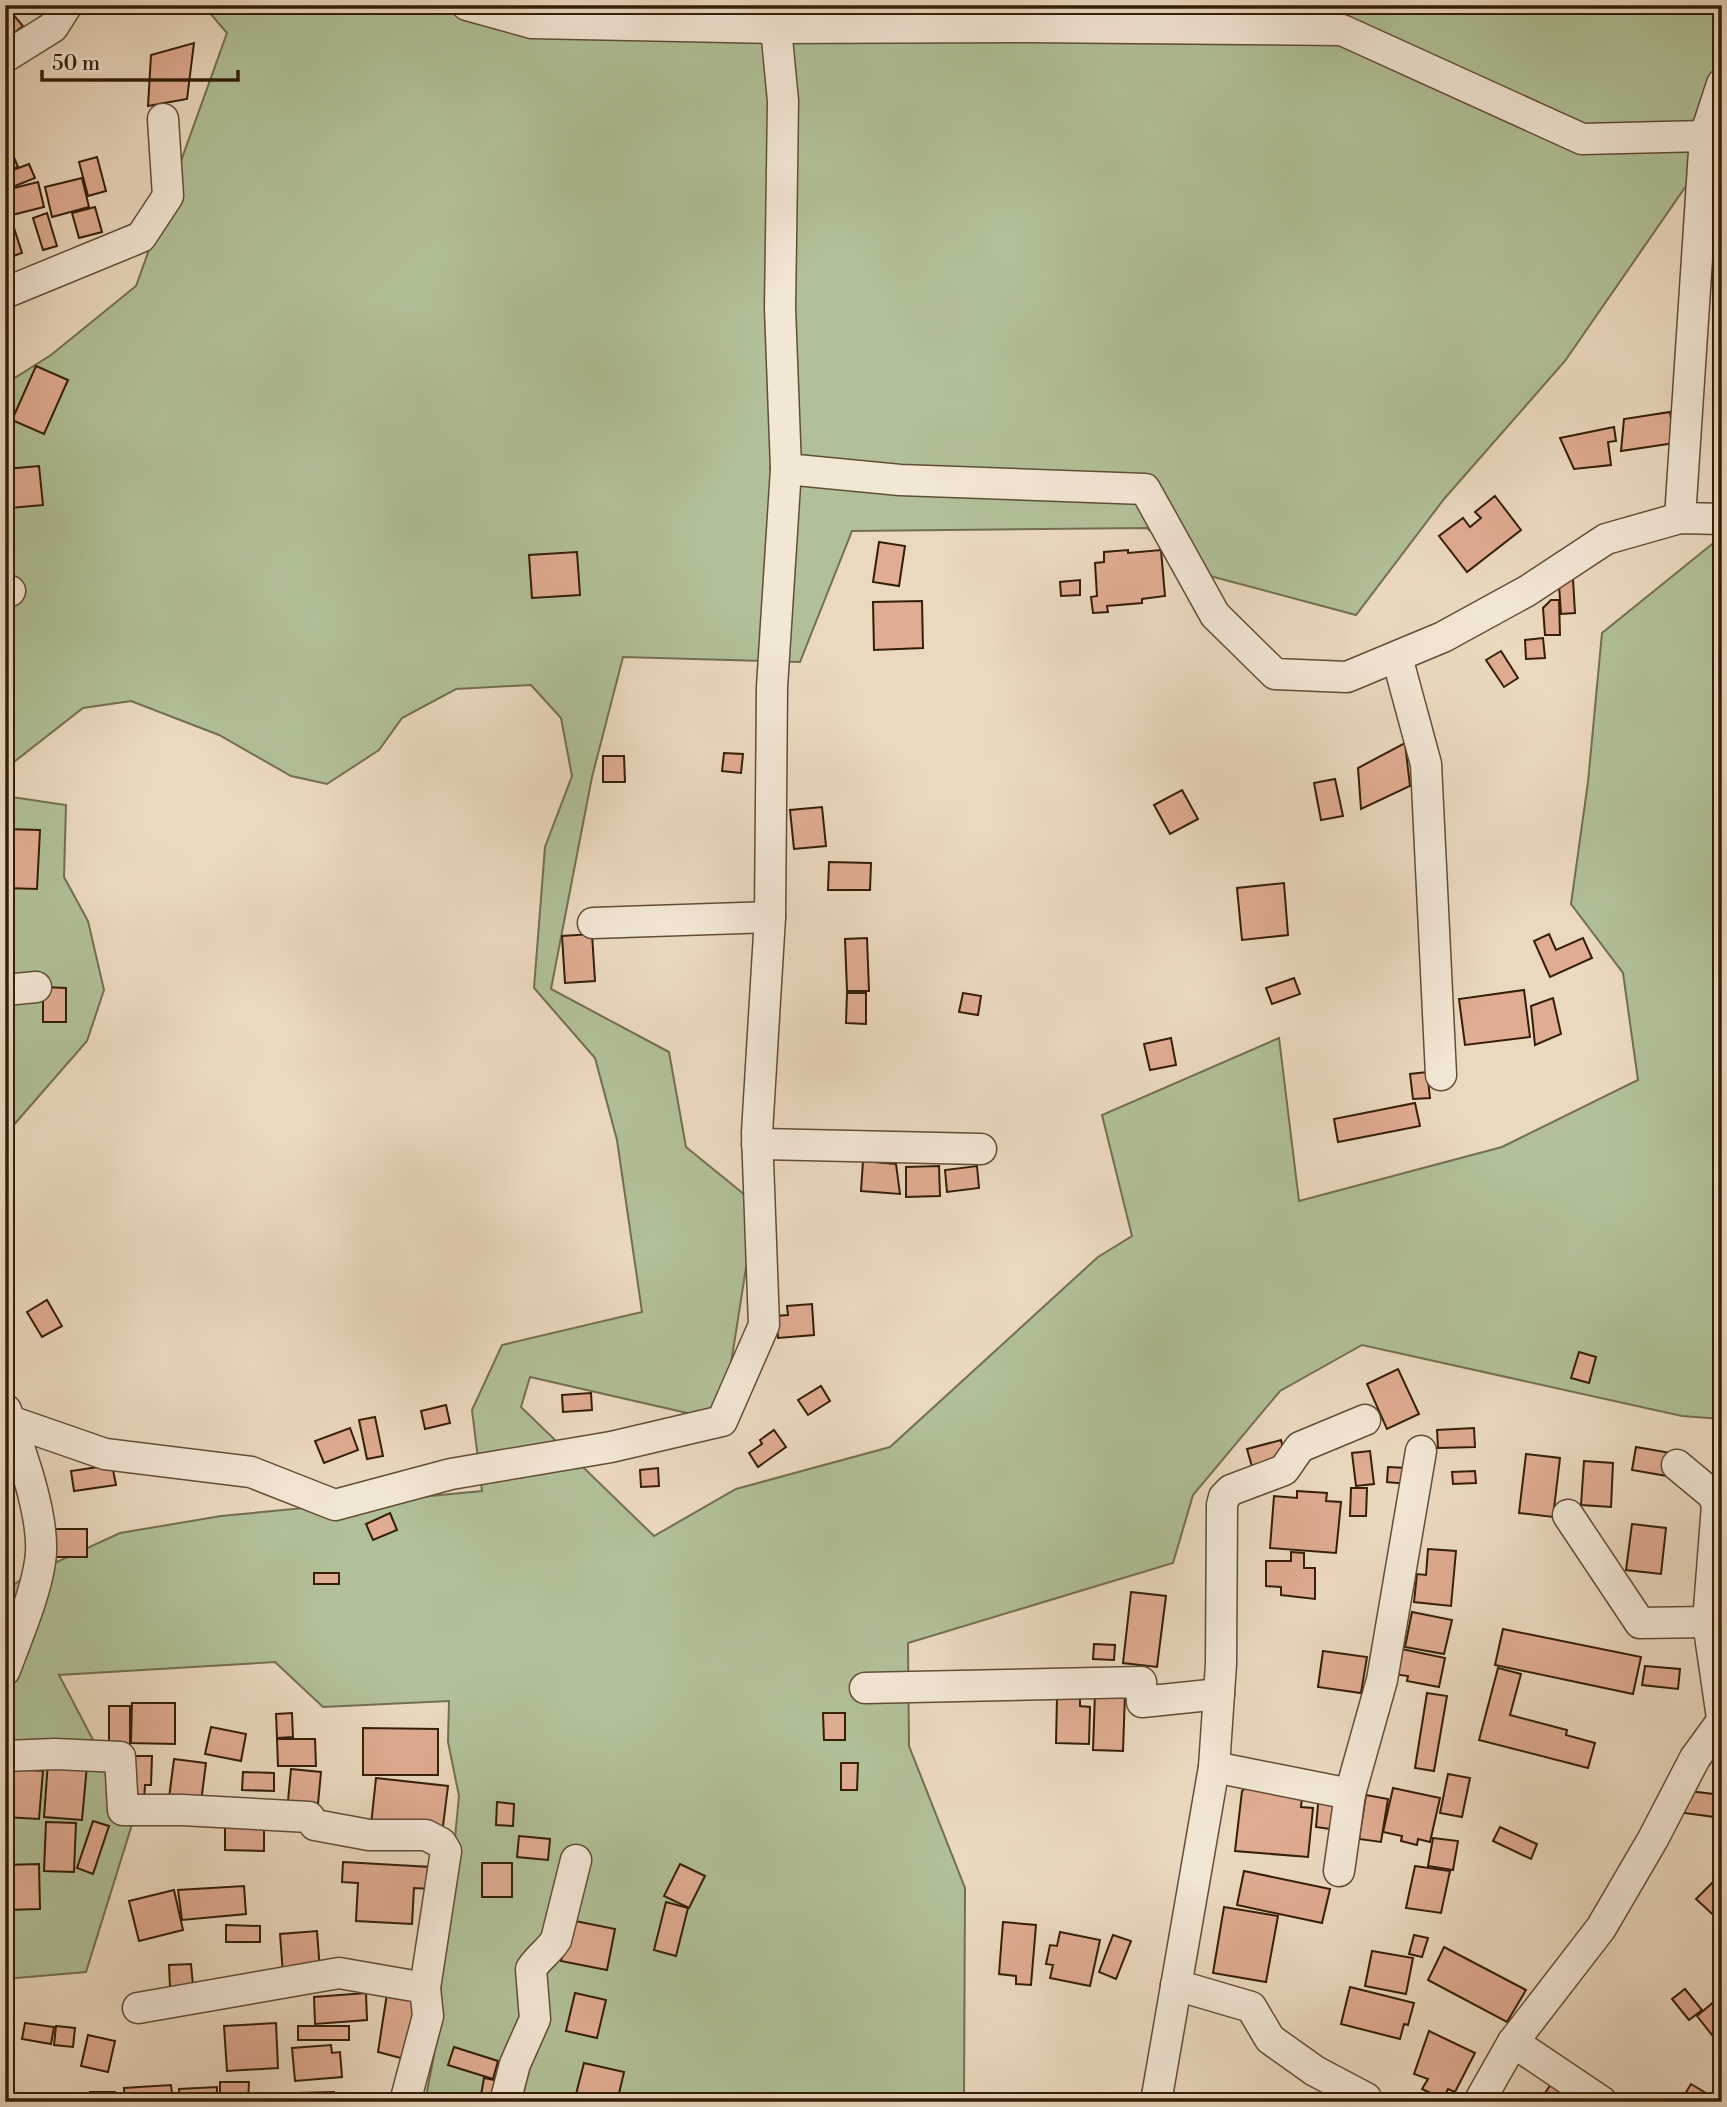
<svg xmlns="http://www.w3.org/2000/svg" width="1727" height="2107" font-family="'Libre Bodoni',serif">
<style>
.green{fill:#b1c097;stroke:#736f4f;stroke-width:2}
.building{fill:#e0ac92;stroke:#351e07;stroke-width:2}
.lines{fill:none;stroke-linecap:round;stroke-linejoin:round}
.minor-casing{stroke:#624d35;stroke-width:33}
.minor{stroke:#f2e6d5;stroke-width:30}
</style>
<rect width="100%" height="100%" fill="#ebd9bf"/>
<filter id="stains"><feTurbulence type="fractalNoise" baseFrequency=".00286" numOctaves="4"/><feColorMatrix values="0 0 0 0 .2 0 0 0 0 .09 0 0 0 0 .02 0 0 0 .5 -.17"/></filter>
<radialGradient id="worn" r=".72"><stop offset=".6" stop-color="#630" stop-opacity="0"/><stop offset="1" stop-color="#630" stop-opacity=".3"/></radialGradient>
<g class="green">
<path d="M203,5H765L879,36L1272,44L1291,5H1722V134L1565,361L1444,499L1356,615L1195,572L1147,528L852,531L800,662L623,657L592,777L551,989L669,1052L686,1147L756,1204L722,1421L530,1377L521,1407L654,1536L736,1489L890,1447L1098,1257L1132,1236L1102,1115L1279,1038L1299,1201L1502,1147L1638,1080L1623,973L1571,904L1588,782L1602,633L1722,536V1419L1682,1416L1362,1345L1280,1391L1193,1495L1173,1563L908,1643L909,1746L965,1888L964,2102H425L434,2055L459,1796L448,1742L449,1701L323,1707L275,1662L59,1675L134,1818L86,1972L5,1979V1591L26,1576L120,1533L221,1516L482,1491L472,1410L502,1345L642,1312L617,1140L595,1058L534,988L545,847L572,776L561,718L531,685L456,689L402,718L379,750L327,784L291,776L219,735L131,701L83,708L5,769V379L16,377L51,355L136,286L227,33Z"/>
<path d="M5,796L66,805L64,877L88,921L104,990L87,1041L5,1135Z"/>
</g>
<g class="building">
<path d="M5,5L23,26L5,40Z"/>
<path d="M32,5H50L40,14Z"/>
<path d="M194,43L187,99L148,106L151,55Z"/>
<path d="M5,136L18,167L5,172Z"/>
<path d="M97,157L106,191L88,196L79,162Z"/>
<path d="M29,164L35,178L5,190V173Z"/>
<path d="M82,178L89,207L52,217L45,187Z"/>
<path d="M38,182L44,207L12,215L6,190Z"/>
<path d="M7,206L22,253L5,259V207Z"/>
<path d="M95,207L102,232L79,238L72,213Z"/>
<path d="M47,213L57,246L43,250L33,218Z"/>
<path d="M36,366L68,380L44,434L12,420Z"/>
<path d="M5,392H11L13,404L5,405Z"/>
<path d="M1670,412L1675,443L1621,451L1624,419Z"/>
<path d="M1614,427L1616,441L1608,442L1611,465L1574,469L1560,438Z"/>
<path d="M39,466L43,505L10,508L6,469Z"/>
<path d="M1495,496L1521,530L1467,572L1439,536L1463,518L1470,527L1481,518L1475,512Z"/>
<path d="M879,542L905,546L899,586L873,582Z"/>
<path d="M1128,550V553L1161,550L1165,596L1142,599V603L1107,606L1108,612L1093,613L1091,597L1097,596L1095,563L1104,562V552Z"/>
<path d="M577,552L580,595L532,598L529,555Z"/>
<path d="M1569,579H1573L1575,613L1561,614L1559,585Z"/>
<path d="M1080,580V595L1061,596L1060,582Z"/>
<path d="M1551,600H1559L1560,635H1545L1543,608Z"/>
<path d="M922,601L923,648L874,650L873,602Z"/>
<path d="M1543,638L1545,658L1526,659L1525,640Z"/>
<path d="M1501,651L1518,678L1504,687L1486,660Z"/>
<path d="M1405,743L1410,786L1361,809L1358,768Z"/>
<path d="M724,753L743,754L741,773L722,771Z"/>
<path d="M603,756H624L625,782H603Z"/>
<path d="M1335,779L1343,816L1321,820L1314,783Z"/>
<path d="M1182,790L1198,819L1170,834L1154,805Z"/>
<path d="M822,807L826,846L794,849L790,810Z"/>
<path d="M5,829L40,830L37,889L5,888Z"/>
<path d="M829,862L871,863L870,890H828Z"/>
<path d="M1284,883L1288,935L1242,940L1237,888Z"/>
<path d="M592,934L595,981L565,983L562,936Z"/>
<path d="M1549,934L1556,950L1583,938L1592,958L1550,977L1534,941Z"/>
<path d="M867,938L869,991H847L845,939Z"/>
<path d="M1294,978L1300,994L1272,1004L1266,988Z"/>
<path d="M43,987L66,988V1022H43Z"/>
<path d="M1524,990L1530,1037L1465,1045L1459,999Z"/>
<path d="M847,993H866V1024L846,1023Z"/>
<path d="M963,993L981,996L978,1015L959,1012Z"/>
<path d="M1553,998L1561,1034L1535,1045L1531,1006Z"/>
<path d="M1171,1038L1176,1065L1150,1070L1144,1044Z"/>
<path d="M1427,1072L1430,1098L1413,1099L1410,1074Z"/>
<path d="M1415,1103L1420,1126L1338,1142L1334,1119Z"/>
<path d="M863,1161L896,1164L900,1194L861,1191Z"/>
<path d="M939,1166L940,1196L906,1197V1167Z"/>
<path d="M977,1166L979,1188L947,1192L945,1170Z"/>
<path d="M47,1300L62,1326L42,1337L27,1312Z"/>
<path d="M812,1304L814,1335L778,1338L776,1316L788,1315L787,1306Z"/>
<path d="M1579,1352L1596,1357L1589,1383L1571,1378Z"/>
<path d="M1398,1369L1419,1414L1387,1429L1367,1384Z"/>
<path d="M821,1386L830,1401L808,1415L798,1400Z"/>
<path d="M591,1393L592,1410L563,1412L562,1395Z"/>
<path d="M446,1405L450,1423L425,1429L421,1411Z"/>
<path d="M375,1417L383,1456L367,1459L359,1420Z"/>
<path d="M350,1428L358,1450L324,1463L315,1441Z"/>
<path d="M1474,1428L1475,1447L1438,1448L1437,1430Z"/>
<path d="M774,1430L786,1447L758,1467L749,1453L762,1444L760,1440Z"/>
<path d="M1281,1440L1288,1469L1255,1477L1247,1449Z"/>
<path d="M1636,1447L1671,1453L1667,1476L1632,1470Z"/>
<path d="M1370,1451L1374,1484L1356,1486L1352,1453Z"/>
<path d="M1526,1454L1560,1458L1553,1517L1519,1513Z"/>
<path d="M1584,1461L1613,1463L1611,1507L1581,1505Z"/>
<path d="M112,1465L116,1485L74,1491L71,1471Z"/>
<path d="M1388,1467L1407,1468V1484L1387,1482Z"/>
<path d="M658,1468L659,1486L641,1487L640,1470Z"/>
<path d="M1475,1471L1476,1483L1453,1484L1452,1472Z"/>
<path d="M1351,1488H1367L1366,1516H1350Z"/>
<path d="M1297,1491L1327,1493L1326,1501L1341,1502L1336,1553L1270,1548L1274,1496L1297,1498Z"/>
<path d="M390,1513L397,1530L373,1540L366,1524Z"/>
<path d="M1632,1524L1666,1528L1661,1574L1626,1570Z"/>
<rect x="55" y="1529" width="32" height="28"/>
<path d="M1428,1549L1456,1551L1451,1606L1414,1602L1417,1574L1426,1575Z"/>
<path d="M1291,1552L1304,1553V1568H1315V1599L1281,1595V1587L1266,1586V1561H1291Z"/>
<rect x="314" y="1573" width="25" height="11"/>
<path d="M1131,1592L1166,1596L1157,1667L1123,1663Z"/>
<path d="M1412,1612L1452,1620L1444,1654L1405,1647Z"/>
<path d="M1503,1629L1641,1657L1633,1694L1495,1665Z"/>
<path d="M1094,1644L1115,1645L1114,1660L1093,1659Z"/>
<path d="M1397,1648L1445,1658L1439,1687L1407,1681L1408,1676L1393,1674Z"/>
<path d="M1323,1651L1367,1657L1361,1693L1318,1687Z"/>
<path d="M1645,1666L1680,1669L1678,1689L1642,1685Z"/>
<path d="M1498,1668L1521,1674L1510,1715L1567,1730L1566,1735L1595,1743L1588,1768L1479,1740Z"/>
<path d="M1095,1693L1125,1694L1123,1751L1093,1750Z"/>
<path d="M1427,1693L1447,1696L1434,1771L1415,1768Z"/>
<path d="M1057,1697L1080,1698V1706L1090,1707L1089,1744L1056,1743Z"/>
<path d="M132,1703H175V1744L131,1743Z"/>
<rect x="109" y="1706" width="21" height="43"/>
<path d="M292,1713L293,1737L277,1738L276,1714Z"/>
<path d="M823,1713H845V1740H824Z"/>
<path d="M211,1727L246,1734L241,1761L205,1754Z"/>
<path d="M363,1728L438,1729V1775H363Z"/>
<path d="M277,1739H315L316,1766H278Z"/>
<path d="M134,1756H152L151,1785H145L144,1803L132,1802Z"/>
<path d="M174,1759L206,1763L201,1802L169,1798Z"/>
<path d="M48,1762L87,1765L82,1820L44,1817Z"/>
<path d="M841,1763H858L857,1790H841Z"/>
<path d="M5,1768L43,1771L39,1819L5,1817Z"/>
<path d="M291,1769L321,1772L318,1804L288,1801Z"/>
<path d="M243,1772L274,1773V1791L242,1790Z"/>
<path d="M1448,1774L1470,1778L1462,1817L1440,1813Z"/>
<path d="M376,1778L448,1786L442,1834L371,1825Z"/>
<path d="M1254,1782L1303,1787L1301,1807L1313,1808L1308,1857L1235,1851L1242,1791Z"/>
<path d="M1393,1788L1440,1798L1430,1842L1418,1839L1417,1845L1401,1841L1402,1836L1383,1832Z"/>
<path d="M1680,1790L1722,1795V1818L1677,1812Z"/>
<path d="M1319,1794L1341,1796L1337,1830L1316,1827Z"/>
<path d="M1366,1795L1388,1799L1381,1842L1359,1839Z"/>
<path d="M497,1802L514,1804L513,1826L496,1825Z"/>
<path d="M93,1821L109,1826L93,1874L77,1868Z"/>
<path d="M46,1822L76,1823L74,1872L44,1871Z"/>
<path d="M225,1826H264V1851L225,1850Z"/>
<path d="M1500,1827L1537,1844L1531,1859L1493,1841Z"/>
<path d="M519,1836L550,1839L548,1860L517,1857Z"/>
<path d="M1433,1838L1458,1841L1453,1870L1428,1866Z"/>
<path d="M343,1862L431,1867L430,1889L414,1888L412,1924L356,1921L358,1883L342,1882Z"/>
<rect x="482" y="1863" width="30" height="34"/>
<path d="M39,1864L40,1909L5,1910V1865Z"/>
<path d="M680,1864L705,1876L689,1908L664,1896Z"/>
<path d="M1415,1866L1450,1871L1441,1913L1406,1908Z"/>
<path d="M1244,1871L1330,1889L1322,1923L1237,1905Z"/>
<path d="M1720,1875L1722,1876V1923L1696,1899Z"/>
<path d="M244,1886L246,1914L182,1920L178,1890Z"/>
<path d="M174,1890L183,1930L139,1941L129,1901Z"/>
<path d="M666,1902L688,1908L676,1956L654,1950Z"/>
<path d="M1224,1907L1278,1916L1266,1982L1213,1973Z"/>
<path d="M570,1920L615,1929L607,1970L561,1961Z"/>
<path d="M1003,1922L1036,1925L1031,1985L1016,1984V1976L999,1974Z"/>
<path d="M226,1925L260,1926V1942H226Z"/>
<path d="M317,1931L320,1971L283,1974L280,1934Z"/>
<path d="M1060,1932L1100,1940L1090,1986L1050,1978L1053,1965L1046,1964L1050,1945L1057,1946Z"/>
<path d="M1113,1935L1131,1941L1116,1979L1099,1972Z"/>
<path d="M1414,1935L1428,1938L1422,1957L1409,1954Z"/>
<path d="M1444,1947L1526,1990L1507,2022L1428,1980Z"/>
<path d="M1372,1951L1413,1958L1406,1994L1365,1986Z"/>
<path d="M191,1964L193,1986L170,1987L169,1965Z"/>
<path d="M388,1987L419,1993L412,2061L378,2052Z"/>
<path d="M1350,1987L1414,2003L1408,2025L1404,2024L1400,2039L1341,2024Z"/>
<path d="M1685,1989L1702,2010L1689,2020L1672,1999Z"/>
<path d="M366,1993L367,2020L315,2024L314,1997Z"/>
<path d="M575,1993L606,2000L597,2038L566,2031Z"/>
<path d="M1722,1995V2027L1712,2035L1697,2016Z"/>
<path d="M25,2023L54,2027L51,2044L22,2039Z"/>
<path d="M276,2023L278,2068L227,2071L224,2026Z"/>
<path d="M56,2026L75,2028L73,2047L54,2045Z"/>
<rect x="298" y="2026" width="51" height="14"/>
<path d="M1429,2031L1475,2053L1455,2092L1448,2089L1443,2099L1422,2089L1428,2079L1414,2074Z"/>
<path d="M88,2035L115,2041L108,2072L81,2066Z"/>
<path d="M331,2045L332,2053L340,2052L342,2077L295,2081L292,2048Z"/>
<path d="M454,2047L498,2061L493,2079L448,2065Z"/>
<path d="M584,2063L624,2072L617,2102H574Z"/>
<path d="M1557,2075L1599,2102H1539Z"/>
<path d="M484,2078L500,2081L498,2098L481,2095Z"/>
<path d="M220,2082H249L248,2102H220Z"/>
<path d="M1691,2084L1716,2099L1718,2097L1722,2099V2102H1680Z"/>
<path d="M171,2085L173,2102H125L124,2088Z"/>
<path d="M217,2087V2102H180L179,2089Z"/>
<rect x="90" y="2092" width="25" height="10"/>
<path d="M334,2092V2102H297V2093Z"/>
</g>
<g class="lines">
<defs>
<g id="minor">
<path d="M467,5L532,23L776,28L1026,27L1342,30L1582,139L1705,136"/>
<path d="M778,5L776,28L783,101L780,308L786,469L900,480L1145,489L1215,615L1275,674L1347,677L1443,637L1527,591L1606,539L1680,518L1722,519"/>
<path d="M5,57L53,27L67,5"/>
<path d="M5,293L141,237L168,196L163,119"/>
<path d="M1680,518L1705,136L1722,84"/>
<path d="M5,592L10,591"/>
<path d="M1397,657L1426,764L1441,1075"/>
<path d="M593,923L770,917"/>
<path d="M5,990L36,987"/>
<path d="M757,1144L981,1149"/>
<path d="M10,1421L105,1454L251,1472L335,1505L451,1474L611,1447L722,1421L764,1325L757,1133L770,917L772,687L786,469"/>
<path d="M1677,1465L1713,1495L1717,1505L1708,1622L1722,1718"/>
<path d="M1568,1515L1640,1623L1708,1622"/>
<path d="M5,1670C17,1637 35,1596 40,1562C47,1521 20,1449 6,1410"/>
<path d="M865,1688L1141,1682L1142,1702L1219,1694"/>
<path d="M5,1756L55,1754L120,1757L123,1810H182L309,1817L315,1825L369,1835H426L441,1843L446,1851L425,1988L428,2016L405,2102"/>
<path d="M1214,1767L1350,1794"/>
<path d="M1339,1871L1350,1794L1382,1680L1421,1451"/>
<path d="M1176,1985L1251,2007L1270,2039L1315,2071L1366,2098"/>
<path d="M138,2008L339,1973L425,1988"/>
<path d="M1513,2042L1602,2102"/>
<path d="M505,2102L515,2064L535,2019L531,1969C538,1958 549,1951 556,1940L576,1860"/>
<path d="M1156,2102L1214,1767L1221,1664L1222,1505L1224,1497L1231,1490L1284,1470L1300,1447L1365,1420"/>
<path d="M1479,2102L1513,2042L1601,1928L1653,1839L1695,1758L1722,1721"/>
</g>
</defs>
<use href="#minor" class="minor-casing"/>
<use href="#minor" class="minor"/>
</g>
<rect width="1727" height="2107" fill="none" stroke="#ebd9bf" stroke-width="28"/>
<rect x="7" y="7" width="1713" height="2093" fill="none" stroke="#351e07" stroke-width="3.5"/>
<rect x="14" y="14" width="1699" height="2079" fill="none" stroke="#351e07" stroke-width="2"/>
<path d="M42 70v10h196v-10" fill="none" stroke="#351e07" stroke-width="3.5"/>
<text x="52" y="70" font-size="21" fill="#351e07" stroke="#f2e6d5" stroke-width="5" paint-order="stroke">50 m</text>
<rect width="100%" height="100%" filter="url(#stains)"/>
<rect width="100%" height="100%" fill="url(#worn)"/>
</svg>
